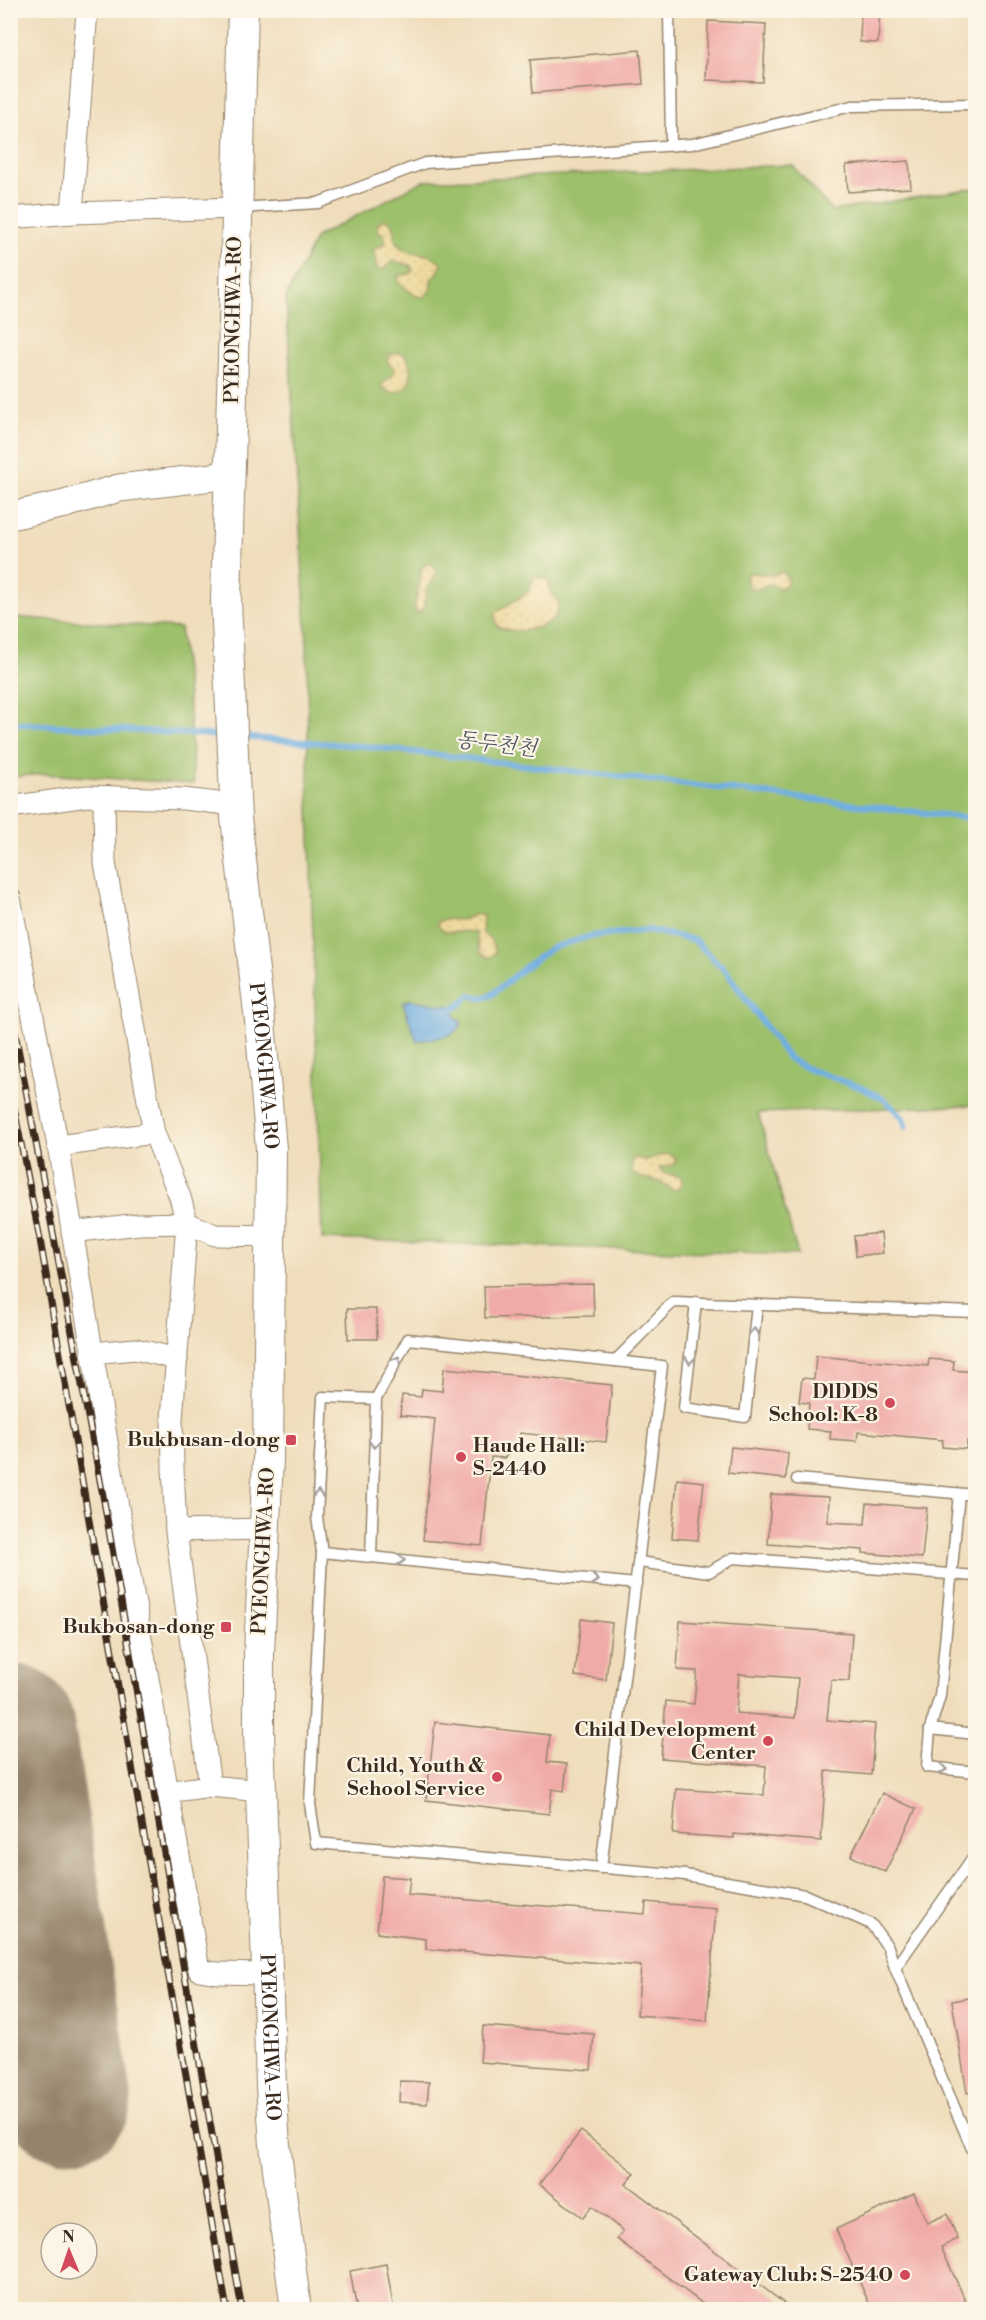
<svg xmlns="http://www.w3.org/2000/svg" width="986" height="2320" font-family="'Libre Bodoni','Noto Serif KR',serif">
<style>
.green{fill:#9dc06a;stroke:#6c7544;stroke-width:1.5}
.sand{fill:url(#sand-dots);stroke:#94825e;stroke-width:1.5}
.water{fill:#70aee2;stroke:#566c80;stroke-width:1.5}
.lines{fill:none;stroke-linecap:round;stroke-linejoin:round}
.stream{stroke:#70aee2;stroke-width:6}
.runway{stroke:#95846c;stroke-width:129}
.building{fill:#f0aaa8;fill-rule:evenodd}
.service-casing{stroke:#95846c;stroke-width:13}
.minor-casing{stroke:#95846c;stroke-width:23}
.tertiary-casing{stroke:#95846c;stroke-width:29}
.secondary-casing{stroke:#95846c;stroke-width:32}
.service{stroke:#fff;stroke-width:10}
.minor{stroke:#fff;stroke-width:21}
.tertiary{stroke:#fff;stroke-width:27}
.secondary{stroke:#fff;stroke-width:30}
.rail-casing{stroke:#3b2a1e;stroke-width:7}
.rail{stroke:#fcf5e5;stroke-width:4.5;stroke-dasharray:14;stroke-linecap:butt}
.oneway{stroke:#a79f9a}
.poi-dot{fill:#d1495b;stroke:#fcf5e5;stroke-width:2}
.labels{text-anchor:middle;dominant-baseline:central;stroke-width:4.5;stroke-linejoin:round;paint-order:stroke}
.street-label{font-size:20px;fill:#3b2a1e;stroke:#fcf5e5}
.poi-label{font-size:20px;font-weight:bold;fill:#3b2a1e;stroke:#fcf5e5;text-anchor:end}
.water-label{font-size:21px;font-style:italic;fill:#4e5863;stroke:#fcf5e5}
</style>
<defs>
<pattern id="sand-dots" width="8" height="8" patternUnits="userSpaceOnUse" patternTransform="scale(1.5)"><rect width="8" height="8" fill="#eeda9e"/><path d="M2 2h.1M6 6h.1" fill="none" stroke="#cdbb88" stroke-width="1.8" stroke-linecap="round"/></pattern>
</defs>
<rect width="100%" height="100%" fill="#fcf5e5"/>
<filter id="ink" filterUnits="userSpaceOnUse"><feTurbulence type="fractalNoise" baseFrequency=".0167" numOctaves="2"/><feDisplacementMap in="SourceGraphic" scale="12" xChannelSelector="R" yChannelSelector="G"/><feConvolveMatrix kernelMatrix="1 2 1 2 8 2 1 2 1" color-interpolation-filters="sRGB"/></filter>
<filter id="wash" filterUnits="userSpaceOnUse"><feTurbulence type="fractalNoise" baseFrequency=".008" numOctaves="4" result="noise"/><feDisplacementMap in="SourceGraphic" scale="24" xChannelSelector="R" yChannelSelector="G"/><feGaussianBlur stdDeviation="1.35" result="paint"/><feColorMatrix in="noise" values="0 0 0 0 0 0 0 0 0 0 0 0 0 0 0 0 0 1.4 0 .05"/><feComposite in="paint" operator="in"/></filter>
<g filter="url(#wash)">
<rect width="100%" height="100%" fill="#efddbb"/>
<g class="green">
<path d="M792,165L832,211L975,188V1105L758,1113L798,1255L322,1239L308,775L307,644L286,297L316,237L423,181Z"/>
<path d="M10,617L180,628L188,696L194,784L44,774L11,777Z"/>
</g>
<g class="sand">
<path d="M383,219C402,224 389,233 398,245C409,258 428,248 442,264L436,275L431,279V289L424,297L416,296L398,282V276L410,274L413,270L410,265L392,261L382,270L376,267L377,261L373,250L386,243L384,234L379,232L377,225Z"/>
<path d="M399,353L405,354C414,371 414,391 391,393L383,388L382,384L393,375L395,370L387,361L391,354Z"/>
<path d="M432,563L437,574L427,588L424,605L420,613L415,612C413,602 422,585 421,569L427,564Z"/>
<path d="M751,573L774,575L779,573H784L788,580L785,586L780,588L770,584L757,589H751L747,582V574Z"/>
<path d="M535,576L548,579L550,592L559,602L556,616C540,631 516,635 497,626L495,613L528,592Z"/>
<path d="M476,914L483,916L482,933L490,939L496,952L489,958L480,953L476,933C462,927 446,939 438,925L439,921C452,916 457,925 476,914Z"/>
<path d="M665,1154L671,1155L676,1159L673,1165L659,1168L663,1173L681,1177L682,1182L677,1190C668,1190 667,1185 660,1182C648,1177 643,1181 632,1172V1160L634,1158L646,1160Z"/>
</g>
<path class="water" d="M409,1000C424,1001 438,1006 453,1006L456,1018L462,1023C454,1040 433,1037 417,1041L403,1003Z"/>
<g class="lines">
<g class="stream">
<path d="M10,723L224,736"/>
<path d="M240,737L363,746L976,819"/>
<path d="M447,1011L460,1005L470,995L481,998L490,996L529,964L551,948L591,936L648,930L694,940L725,970L788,1058L808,1069L862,1088L885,1100L903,1118L906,1127"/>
</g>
<path class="runway" d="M10,1728L67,2097"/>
</g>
<g id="blocks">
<g class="building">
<path d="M861,10H880L878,43L860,42Z"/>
<path d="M708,21L766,24L763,82L706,80Z"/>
<path d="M640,50L643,84L533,93L530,60Z"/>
<path d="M909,161L911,188L848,192L846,165Z"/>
<path d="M881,1233L883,1253L856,1256L854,1236Z"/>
<path d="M593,1284L594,1316L485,1318L484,1286Z"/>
<path d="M347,1309H376L377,1339H348Z"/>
<path d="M816,1356L928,1366L929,1359L954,1361L953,1370L975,1372V1442L967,1441L966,1449L942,1447L943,1440L858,1432L857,1441L830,1439L831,1431L807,1429L809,1403L799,1402L802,1378L814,1379Z"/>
<path d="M444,1368L612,1385L606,1442L520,1433L518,1446L504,1458L491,1457L482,1546L423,1540L435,1419L400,1415L402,1395L421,1397L422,1389L442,1391Z"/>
<path d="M731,1447L788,1453L786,1479L728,1473Z"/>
<path d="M677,1479L704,1482L698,1540L672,1538Z"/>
<path d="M771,1494L829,1497L828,1522L865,1524L867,1503L927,1508L922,1558L863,1553V1550L768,1544Z"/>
<path d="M581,1619L612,1623L606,1680L575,1676Z"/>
<path d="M680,1621L852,1633L849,1681L831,1680L827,1720L875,1724L871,1775L826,1771L821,1841L734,1834V1838L673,1834L676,1789L764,1795L766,1766L661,1758L666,1701L694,1704L697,1671L677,1670ZM739,1674L798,1678L795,1718L736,1713Z"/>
<path d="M435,1722L550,1735L547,1762L567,1764L564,1791L552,1789L549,1814L426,1800Z"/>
<path d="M882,1793L916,1809L885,1872L851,1856Z"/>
<path d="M382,1876L410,1878L408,1895L645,1914L646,1902L716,1908L707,2021L637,2015L641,1966L426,1949V1939L377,1933Z"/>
<path d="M975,1997V2092L967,2093L952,2001Z"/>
<path d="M483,2026L594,2034L591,2070L480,2062Z"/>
<path d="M400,2081L429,2082L427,2104L399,2102Z"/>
<path d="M581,2131L635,2173L626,2184L793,2310H711L617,2239L623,2231L592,2206L583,2218L539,2184Z"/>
<path d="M914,2193L927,2223L947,2214L958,2239L941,2247L967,2304L954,2310H872L836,2229Z"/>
<path d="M386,2264L394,2310H357L350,2271Z"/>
</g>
</g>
</g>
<g filter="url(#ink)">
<use href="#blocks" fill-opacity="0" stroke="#95846c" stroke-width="1.5"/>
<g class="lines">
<defs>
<g id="service">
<path d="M669,10L671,145"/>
<path d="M240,208L318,203L425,163L692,144L852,106L976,104"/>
<path d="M696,1302L684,1408L745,1417L757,1305"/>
<path d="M615,1361L673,1302L976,1312"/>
<path d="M376,1399L408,1339L662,1366L601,1868"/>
<path d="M797,1479L976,1495"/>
<path d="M322,1552L636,1584"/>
<path d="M371,1557L376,1399L323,1397L317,1517L322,1552L310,1804L316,1843L685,1875L805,1895L871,1924L888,1947L895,1968L976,2158"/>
<path d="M639,1562L709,1572L733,1558L976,1576"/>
<path d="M930,1729L940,1696L959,1494"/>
<path d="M976,1734L930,1729L927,1767L976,1772"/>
<path d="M895,1968L976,1853"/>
</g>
<g id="minor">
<path d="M72,213L87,10"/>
<path d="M10,218L72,213L237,208"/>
<path d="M104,797L105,863L146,1090L154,1133L180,1197L187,1223L172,1419L173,1467L176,1531L210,1786"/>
<path d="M10,807L87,796L183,799L235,805"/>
<path d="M10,898L59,1151L113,1478L199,1970L218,1973L267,1974"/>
<path d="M58,1146L154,1133"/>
<path d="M72,1232L139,1224L187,1223L215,1235L271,1236"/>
<path d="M92,1353L135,1349L177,1359"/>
<path d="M176,1531L264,1529"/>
<path d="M167,1792L210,1786L261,1791"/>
</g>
<path id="tertiary" d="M10,516L65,504L119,488L230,475"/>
<g id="secondary">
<path id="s1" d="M243,10L226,601L236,818L260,1021L271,1149L268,1459L259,1653V1732L271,2086L275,2145L296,2310"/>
</g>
</defs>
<use href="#service" class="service-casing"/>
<use href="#minor" class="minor-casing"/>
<use href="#tertiary" class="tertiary-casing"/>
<use href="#secondary" class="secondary-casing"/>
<use href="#service" class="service"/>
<use href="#minor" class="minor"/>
<use href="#tertiary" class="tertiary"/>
<use href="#secondary" class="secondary"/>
<defs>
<g id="rail">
<path d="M10,1006L104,1501L242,2310"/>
<path d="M10,1088L39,1234L227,2310"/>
</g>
</defs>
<use href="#rail" class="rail-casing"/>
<use href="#rail" class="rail"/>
</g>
<defs><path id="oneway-chevron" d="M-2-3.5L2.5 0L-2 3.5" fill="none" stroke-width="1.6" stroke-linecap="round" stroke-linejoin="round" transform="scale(1.5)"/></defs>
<g class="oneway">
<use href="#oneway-chevron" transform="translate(754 1332) rotate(-84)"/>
<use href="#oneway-chevron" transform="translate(397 1360) rotate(-61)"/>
<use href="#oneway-chevron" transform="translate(690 1360) rotate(96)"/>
<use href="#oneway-chevron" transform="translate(374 1444) rotate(92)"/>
<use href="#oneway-chevron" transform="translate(318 1494) rotate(-87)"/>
<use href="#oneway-chevron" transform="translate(401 1560) rotate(6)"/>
<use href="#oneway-chevron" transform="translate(595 1580) rotate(6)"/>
<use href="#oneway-chevron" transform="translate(943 1769) rotate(6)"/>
</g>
</g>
<g class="poi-dot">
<circle cx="890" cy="1403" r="6"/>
<rect x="285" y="1434" width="12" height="12" rx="3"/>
<circle cx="461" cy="1457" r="6"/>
<rect x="220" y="1621" width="12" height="12" rx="3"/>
<circle cx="768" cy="1741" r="6"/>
<circle cx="497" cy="1777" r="6"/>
<circle cx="905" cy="2275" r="6"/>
</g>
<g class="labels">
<g class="street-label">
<text transform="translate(234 320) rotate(-89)">PYEONGHWA-RO</text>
<text stroke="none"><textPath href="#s1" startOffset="1058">PYEONGHWA-RO</textPath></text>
<text transform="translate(264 1551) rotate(-87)">PYEONGHWA-RO</text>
<text stroke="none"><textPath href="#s1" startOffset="2030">PYEONGHWA-RO</textPath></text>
</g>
<g class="poi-label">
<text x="878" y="1392">DlDDS<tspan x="878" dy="23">School: K-8</tspan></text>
<text x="279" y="1440">Bukbusan-dong</text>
<text x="473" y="1446" text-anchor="start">Haude Hall:<tspan x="473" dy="23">S-2440</tspan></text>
<text x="214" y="1627">Bukbosan-dong</text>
<text x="756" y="1730">Child Development<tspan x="756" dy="23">Center</tspan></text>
<text x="485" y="1766">Child, Youth &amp;<tspan x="485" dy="23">School Service</tspan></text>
<text x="893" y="2275">Gateway Club: S-2540</text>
</g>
<g class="water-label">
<text transform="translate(496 745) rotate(7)">동두천천</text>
</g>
</g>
<rect width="986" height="2320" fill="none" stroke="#fcf5e5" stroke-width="36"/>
<g transform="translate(69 2251) rotate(358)"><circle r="28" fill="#fcf5e5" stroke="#afa495" stroke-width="1.5"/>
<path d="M0-4.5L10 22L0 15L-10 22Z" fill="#d1495b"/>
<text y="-9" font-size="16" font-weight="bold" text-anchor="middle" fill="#3b2a1e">N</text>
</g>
</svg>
